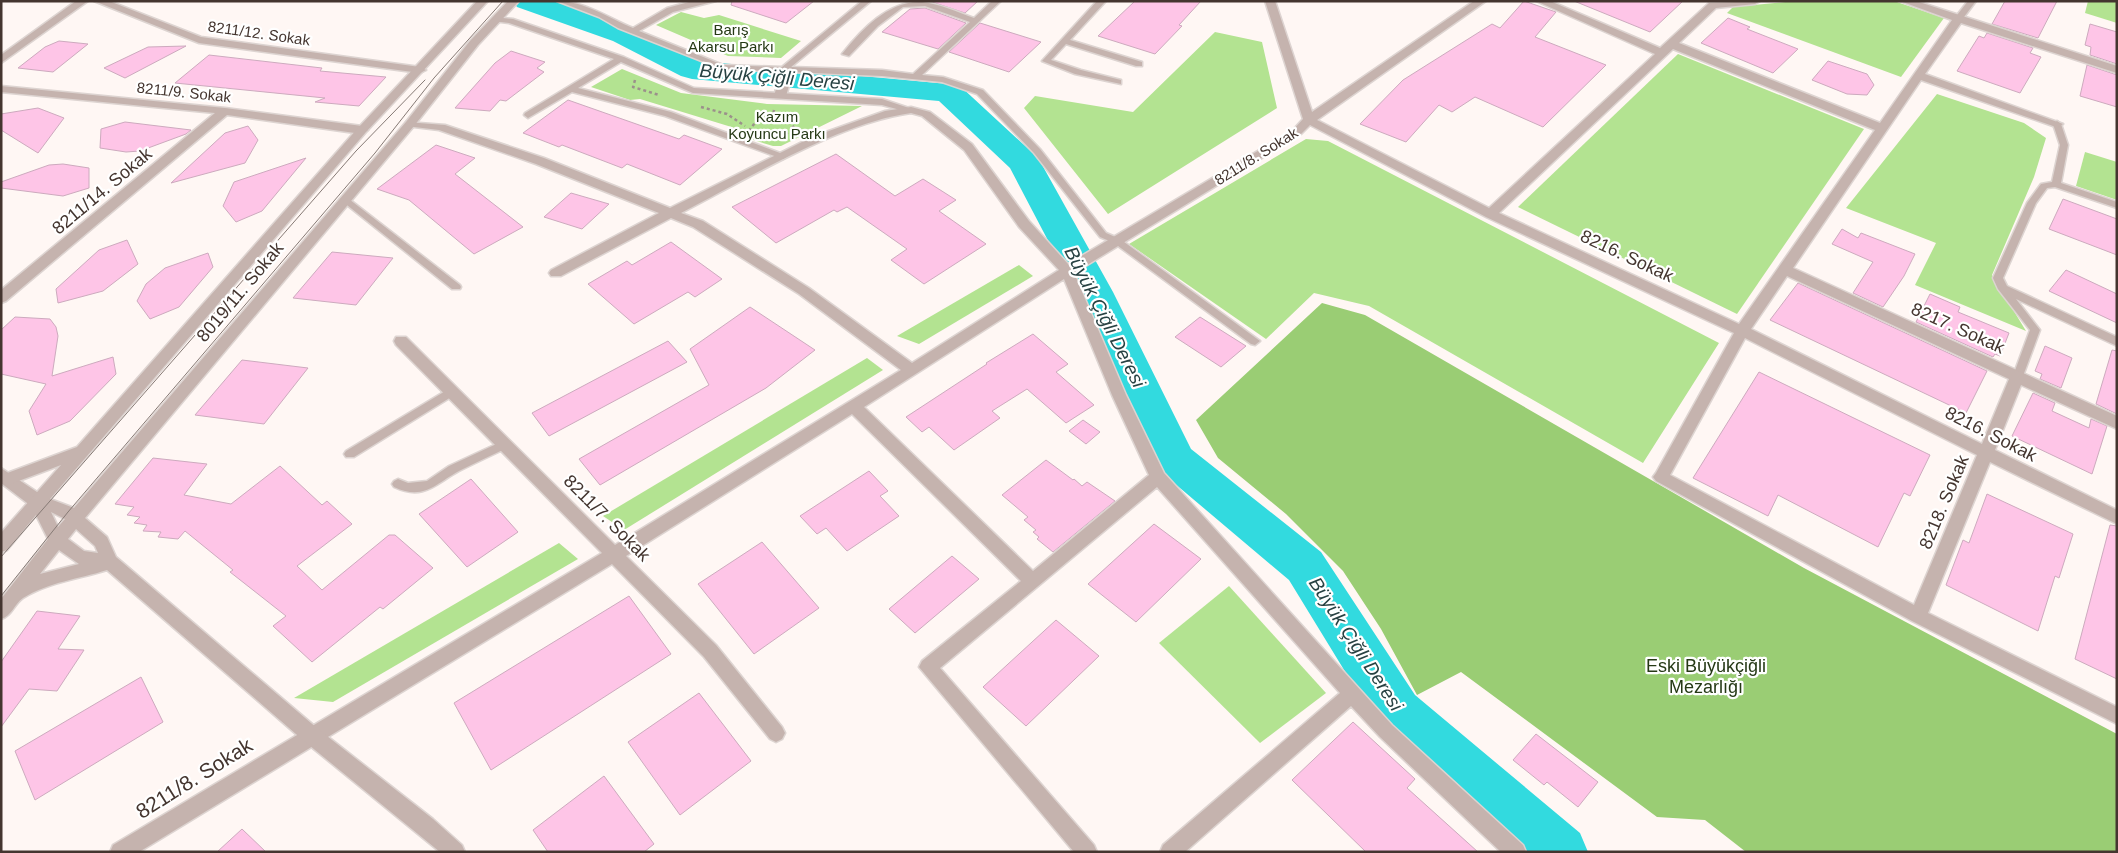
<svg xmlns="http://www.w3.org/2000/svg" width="2118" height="853" font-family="Helvetica,sans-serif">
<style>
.green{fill:#b3e391}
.forest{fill:#9acd74}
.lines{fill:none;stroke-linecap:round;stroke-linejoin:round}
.river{fill:#32dadf;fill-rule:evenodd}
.building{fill:#fec5e7;stroke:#cdaabe}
.service-casing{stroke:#ddd4d1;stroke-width:3}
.pedestrian-casing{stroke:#ddd4d1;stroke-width:3}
.minor-casing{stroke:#ddd4d1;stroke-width:3}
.tertiary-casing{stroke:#ddd4d1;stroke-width:3}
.path{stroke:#9b908b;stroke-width:2.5;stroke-dasharray:3 3;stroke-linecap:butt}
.service{fill:#c5b3ae;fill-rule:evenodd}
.pedestrian{fill:#c5b3ae;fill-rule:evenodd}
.minor{fill:#c5b3ae;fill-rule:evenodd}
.tertiary{fill:#c5b3ae;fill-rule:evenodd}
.tram{stroke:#867a75;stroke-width:1}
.labels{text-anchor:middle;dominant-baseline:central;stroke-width:4.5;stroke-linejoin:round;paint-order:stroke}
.far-park-label{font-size:15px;fill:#253915;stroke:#fff}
.far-street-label{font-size:15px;fill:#44352f;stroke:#fff}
.street-label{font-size:18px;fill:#44352f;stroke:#fff}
.park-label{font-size:18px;fill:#253915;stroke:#fff}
.water-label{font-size:19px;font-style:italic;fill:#284243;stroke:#fff}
.near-street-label{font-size:21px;fill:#44352f;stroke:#fff}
</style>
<rect width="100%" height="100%" fill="#fff7f4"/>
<g class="green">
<path d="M1795,1H1894L1944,18L1901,77L1727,13L1733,7Z"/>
<path d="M2088,1H2117V23L2085,13Z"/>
<path d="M681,12L704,18L719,15L801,41L781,58L728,56L656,25Z"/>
<path d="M1215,32L1262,42L1277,108L1108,214L1024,108L1035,96L1133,112Z"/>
<path d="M1678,54L1864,129L1737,314L1518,207Z"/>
<path d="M622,69L681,93L767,104L862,106L781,146H773L737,135L738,129L640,99L630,100L591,87Z"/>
<path d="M1937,94L2024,123L2046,138L2034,177L1992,275L2026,331L1915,285L1936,243L1846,208Z"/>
<path d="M1306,139L1328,141L1719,343L1643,463L1369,306L1314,293L1266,339L1129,244Z"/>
<path d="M2085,152L2117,162V200L2076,186Z"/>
<path d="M1019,265L1033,276L919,344L897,336Z"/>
<path d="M867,358L883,370L624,530L603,516Z"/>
<path d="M559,543L578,559L333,702L294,698Z"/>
<path d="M1229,586L1326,693L1260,743L1159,643Z"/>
</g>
<path class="forest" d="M1322,303L1365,315L1804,568L2117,734V852H1746L1705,820L1657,817L1461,672L1417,695L1381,629L1343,571L1286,514L1218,458L1196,420Z"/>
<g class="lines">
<path class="river" d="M513,1H555L633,29L699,61L959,85L1036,156L1041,163L1113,292L1191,449L1321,552L1415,695L1580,833L1588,852H1520L1379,727L1289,580L1161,472L1075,292L1010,168L939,101L692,79L681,76L613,41L517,7Z"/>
</g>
<g class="building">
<path d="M732,1H814L786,23L731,5Z"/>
<path d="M929,1H978L965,13Z"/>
<path d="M1135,1H1201L1179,25L1182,26L1155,54L1098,36Z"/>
<path d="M1524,1L1556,12L1535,37L1606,65L1543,127L1475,97L1452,112L1439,105L1406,142L1360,124L1403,80L1492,24L1500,28Z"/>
<path d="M1574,1H1683L1650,32Z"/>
<path d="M2005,1H2057L2038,38L1992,24Z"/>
<path d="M925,8L966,23L938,49L882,32L910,9Z"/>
<path d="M1728,18L1750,27L1747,29L1798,49L1773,73L1701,43Z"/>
<path d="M980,23L1041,42L1009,72L949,52Z"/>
<path d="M2090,24L2117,32V64L2090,55L2091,47L2085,45Z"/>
<path d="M1987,33L2033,48L2030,53L2041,57L2020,93L1957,71L1979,36L1984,38Z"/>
<path d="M59,41L88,44L53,72L18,68L45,47Z"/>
<path d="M186,46L125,78L104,68L148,47Z"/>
<path d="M511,51L545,62L537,68L544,72L506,101L500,100L490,111L455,108L495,63Z"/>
<path d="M209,55L322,68L320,71L386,77L359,106L315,102L325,98L175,83Z"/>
<path d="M1828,61L1867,74L1874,85L1867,95L1847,94L1812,80Z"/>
<path d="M2087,65L2117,75V107L2080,96Z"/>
<path d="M568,100L679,139L684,135L722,149L680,185L627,164L622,168L562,145L559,147L523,133Z"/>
<path d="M38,108L64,118L38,153L1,130V114Z"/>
<path d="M125,122L191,130L186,134L140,151L126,152L100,148L101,129Z"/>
<path d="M248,126L258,140L245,163L171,183L225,133Z"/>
<path d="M436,145L475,158L455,174L523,227L474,254L409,200L377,189Z"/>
<path d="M836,154L895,196L923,179L956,200L939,211L986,244L924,284L891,260L907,249L847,207L837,212L834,210L776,243L732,207Z"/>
<path d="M306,158L262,211L236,222L223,206L234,182Z"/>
<path d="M63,164L89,168V188L63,196L1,188V182L49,165Z"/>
<path d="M571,193L609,204L582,229L544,217Z"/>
<path d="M2063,199L2117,219V255L2049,229Z"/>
<path d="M1842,229L1858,238L1861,233L1915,254L1904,276L1883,307L1853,293L1873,262L1832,244Z"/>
<path d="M127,240L138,264L103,291L58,303L56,289L99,250Z"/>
<path d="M671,242L722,279L695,297L688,292L634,324L588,284L627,261L632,265Z"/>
<path d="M332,252L393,258L356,305L293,298Z"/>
<path d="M208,253L213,267L179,307L150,319L137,301L146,284L165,268Z"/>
<path d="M2066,270L2117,294V323L2049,291Z"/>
<path d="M1798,283L1987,371L1966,413L1770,320Z"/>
<path d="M1930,294L1960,307L1958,312L2009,333L2000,356L1995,354L1993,357L1916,322Z"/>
<path d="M750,307L815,350L766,388L600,485L579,459L709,385L690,349Z"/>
<path d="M15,317L50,319L56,327L58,336L52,376L113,357L116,374L70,421L37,435L29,411L46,384L1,374V330Z"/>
<path d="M1200,317L1246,346L1221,367L1175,337Z"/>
<path d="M1033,334L1068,364L1056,372L1094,405L1066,423L1027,389L992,411L1000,418L954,450L929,427L922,432L906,417L987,364L986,363Z"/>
<path d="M668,341L687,362L549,436L532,413Z"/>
<path d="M2045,346L2072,358L2061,388L2040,379L2042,374L2035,371Z"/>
<path d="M2112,350L2117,351V414L2096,404Z"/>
<path d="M242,360L308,368L264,424L195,415Z"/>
<path d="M1759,372L1930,455L1910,496L1904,493L1878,547L1778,495L1768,516L1693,478Z"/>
<path d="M2033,393L2055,403L2052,411L2089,428L2091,419L2107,426L2092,474L2012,436Z"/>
<path d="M1083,420L1100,432L1086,444L1069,431Z"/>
<path d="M153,458L207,464L184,495L231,504L280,466L322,505L327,501L352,524L297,566L322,590L389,535H395L433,568L383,609L380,607L312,662L273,626L286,616L230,572L233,570L185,531L178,539L158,537L161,532L143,531L147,525L134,523L140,517L127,515L134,507L115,504Z"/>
<path d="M1046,460L1073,480L1074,479L1082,486L1087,482L1115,501L1053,552L1037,539L1039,537L1033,532L1036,530L1024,520L1028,517L1002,495Z"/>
<path d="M869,471L888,491L880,496L899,516L847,551L826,528L817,534L800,516Z"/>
<path d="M471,479L518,532L467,567L419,514Z"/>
<path d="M1987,494L2073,534L2059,578L2055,576L2038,631L1946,585L1963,540L1969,543Z"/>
<path d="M1154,524L1201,559L1136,622L1088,584Z"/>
<path d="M2110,525L2117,526V679L2075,659Z"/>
<path d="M762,542L819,608L754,654L698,584Z"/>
<path d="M952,556L979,579L915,633L889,609Z"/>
<path d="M629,596L671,654L491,770L454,703Z"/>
<path d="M37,611L80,616L58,649L84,650L57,691L29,689L1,727V662Z"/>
<path d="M1056,620L1099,656L1026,726L983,687Z"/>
<path d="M141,677L163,722L35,800L15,751Z"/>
<path d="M699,693L751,761L680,815L628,742Z"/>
<path d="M1353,722L1415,779L1407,788L1478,852H1366L1292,780Z"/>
<path d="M1536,734L1598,782L1578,807L1547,782L1544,785L1513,760Z"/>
<path d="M604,776L654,844L644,852H548L533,830Z"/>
<path d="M242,829L266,852H217Z"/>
</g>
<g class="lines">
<defs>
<g id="service">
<path d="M557,1C585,1 608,18 633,28L667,8L689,2L716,1L673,12L639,31L723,65L782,67L862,1H871L791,67L882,70L913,74L970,22L925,6L903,7L878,26L849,56L842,54C861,30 889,0 922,2C940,4 957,12 974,18L992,1H1001L922,75L943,77L983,90L1040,149L1106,233L1120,239L1260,341L1255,345L1251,344L1114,243L1100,237L1034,153L977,94L942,82L882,76L722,69L618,28L599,17Z"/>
<path d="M1097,1H1106L1070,40L1142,62V66H1136L1066,44L1051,60L1081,70L1121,80V84L1075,74L1042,61Z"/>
<path d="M1968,1H1976L1961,21H1955L1954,19Z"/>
<path d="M493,17L513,19L624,57L694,88L882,99L915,110L911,113L882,105L693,93L621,62L578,88L671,112L788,156L783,159L780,158L665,116L572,92L528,118L524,115L525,113L614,59L509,23L493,21Z"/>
<path d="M2057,121L2061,124L2068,145L2061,183L2117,202V208L2055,187L2047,188L2036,203L2003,278L2007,286L2117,337V346L2016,299L2040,330L2023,376L2018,380L2013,376L2030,330L1998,289L1993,278L2027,203L2041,184L2052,182L2060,145L2053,124Z"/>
<path d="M345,196L460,285L461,287L460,289H452L342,201L340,199Z"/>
<path d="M452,387L457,391L456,394L354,457H346L344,454L346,451Z"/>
<path d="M505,440L509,441L511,444L509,447C492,455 475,463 459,471C435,484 424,501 394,487L392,484L394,481L398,479L408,483L427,481L449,466Z"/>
</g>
<path id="pedestrian" d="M788,65L794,68L786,96L784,98H776L774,96L782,68Z"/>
<g id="minor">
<path d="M76,1H88L1,63V55Z"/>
<path d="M94,1H109L201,37L420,67L426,70L420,73L199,43Z"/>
<path d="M1265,1H1275L1312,112L1474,1H1486L1317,120L1489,208L1655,54L1536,1H1550L1660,48L1709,3L1760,1L1755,4L1716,8L1679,43L1880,123L1952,20L1900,1H1916L2117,66V73L1961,23L1925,74L2063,124L2057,128L2053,126L1921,80L1793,268L2117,416V429L2021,385L1995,450L2117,510V524L1990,462L1928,613L2117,707V724L1912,621L1656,481L1653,477L1656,473L1734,333L1486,217L1310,125L1301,134L1074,273L1126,395L1164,473L1392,725L1523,845L1526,852H1501L1380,737L1351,706L1185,852H1160L1163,845L1340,693L1157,487L940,668L1094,845L1097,852H1074L919,667L922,661L1021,581L852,414L626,556L716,645L782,727L785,733L782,739L776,742L770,739L704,657L612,564L139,852H110L113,845L602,553L396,345L394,341L396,337H406L615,545L901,370L799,294L693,227L671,218L561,276H551L549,273L551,270L659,213L536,164L439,130L406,126V122L445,125L544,158L670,208L812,137L885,111L911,107L930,112L972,144L1029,221L1068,264L1293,130L1303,119ZM1673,49L1875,130L1739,324L1499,213ZM911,113L922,116L964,150L1019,227L1059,270L912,363L809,288L703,221L681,213C747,179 838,123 911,113ZM1787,276L2009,379L1982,444L1751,329ZM1064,279L1112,395L1149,475L1033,571L864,407ZM1745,338L1977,455L1914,605L1670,475Z"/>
<path d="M1,86L225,108L362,126L368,130L362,134L227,115L6,301L1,303V290L215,113L1,92Z"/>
<path d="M1,468L43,496L45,501L43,506L37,507L31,506L1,483Z"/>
</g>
<path id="tertiary" d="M477,1H488L366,132L50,499L74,508L406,122L470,41L508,1H519L478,45L414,126L85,518L107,537L116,557L318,729L433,819L462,845L465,852H440L304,741L107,570C79,579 49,582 23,598C14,604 12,616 1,619V599L48,539L36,515L7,550L1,552V533L61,465L8,485L2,483V475L77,447L358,128ZM51,512L65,519L58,527ZM76,529L95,546L98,553L84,551L68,539ZM59,550L79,564L40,574Z"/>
</defs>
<use href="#service" class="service-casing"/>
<use href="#pedestrian" class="pedestrian-casing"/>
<use href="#minor" class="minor-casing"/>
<use href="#tertiary" class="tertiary-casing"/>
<g class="path">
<path d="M635,80L633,87L659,95"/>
<path d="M701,107L727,114L745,126"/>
<path d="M774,110L773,117L787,119L795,129L775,139"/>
<path d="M749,131L759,117H773"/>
</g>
<use href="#service" class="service"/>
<use href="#pedestrian" class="pedestrian"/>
<use href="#minor" class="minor"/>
<use href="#tertiary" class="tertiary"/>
<g class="tram">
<path d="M1,557L356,151L425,80"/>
<path d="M1,596L68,512L375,153L434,78L503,1"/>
</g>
</g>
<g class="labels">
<g class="far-park-label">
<text x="731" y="29">Barış<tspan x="731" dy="17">Akarsu Parkı</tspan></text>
<text x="777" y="116">Kazım<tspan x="777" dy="17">Koyuncu Parkı</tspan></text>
</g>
<g class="far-street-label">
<text transform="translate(259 33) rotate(8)">8211/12. Sokak</text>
<text transform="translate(184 92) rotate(6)">8211/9. Sokak</text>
<text transform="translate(1256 156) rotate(-32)">8211/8. Sokak</text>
</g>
<g class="street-label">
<text transform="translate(102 191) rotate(-40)">8211/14. Sokak</text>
<text transform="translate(1627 256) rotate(25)">8216. Sokak</text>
<text transform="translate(240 292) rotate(-50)">8019/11. Sokak</text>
<text transform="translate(1958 328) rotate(24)">8217. Sokak</text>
<text transform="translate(1991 434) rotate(27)">8216. Sokak</text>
<text transform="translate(1944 502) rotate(-67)">8218. Sokak</text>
<text transform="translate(607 518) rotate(45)">8211/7. Sokak</text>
</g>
<g class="park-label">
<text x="1706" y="666">Eski Büyükçiğli<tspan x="1706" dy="21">Mezarlığı</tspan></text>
</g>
<g class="water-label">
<text transform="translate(777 77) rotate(5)">Büyük Çiğli Deresi</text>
<text transform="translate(1105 317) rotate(63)">Büyük Çiğli Deresi</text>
<text transform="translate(1356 644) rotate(57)">Büyük Çiğli Deresi</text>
</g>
<g class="near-street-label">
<text transform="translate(194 778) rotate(-32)">8211/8. Sokak</text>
</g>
</g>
<rect width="2118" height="853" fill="none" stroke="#44352f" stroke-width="5"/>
</svg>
